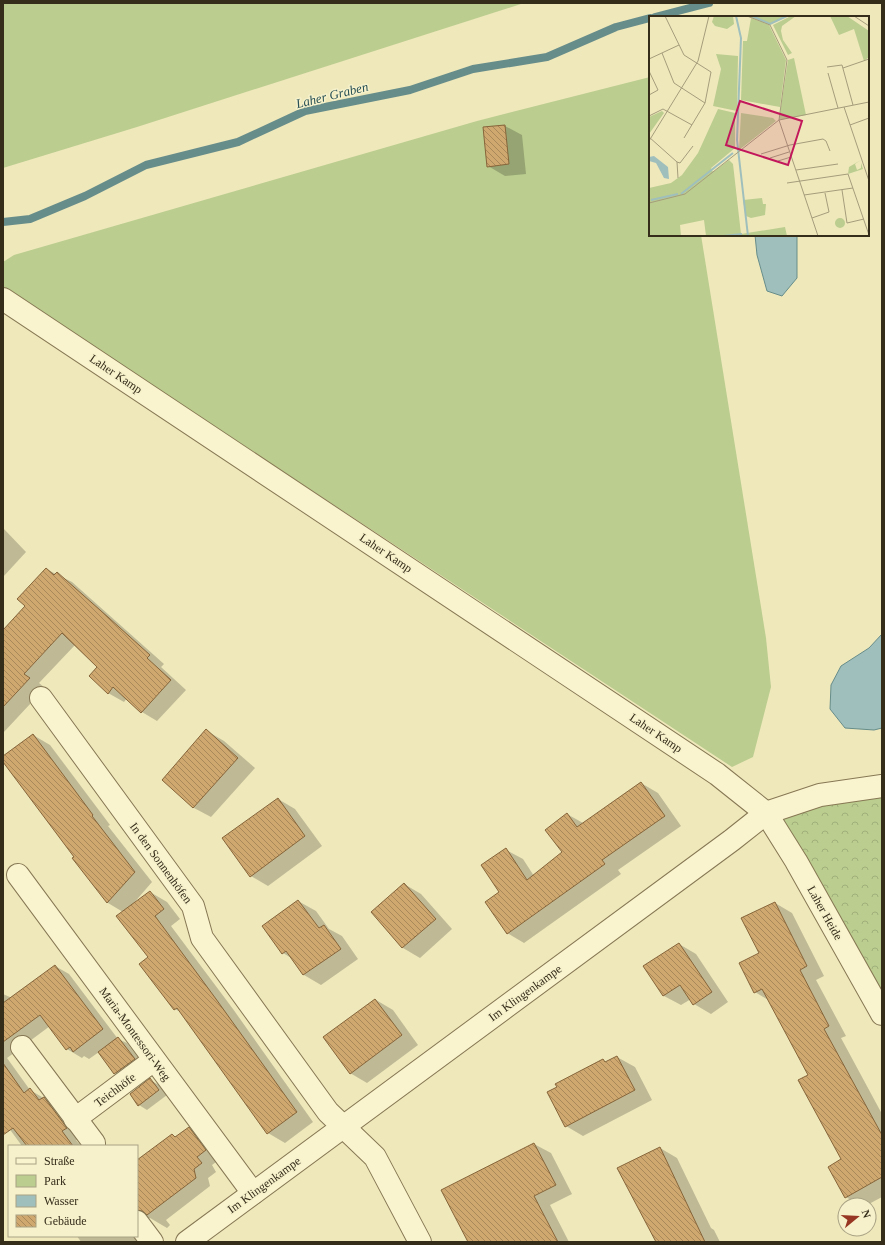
<svg xmlns="http://www.w3.org/2000/svg" width="885" height="1245" font-family="'Times New Roman',serif">
<style>
.green{fill:#bbcd8f}
.forest{fill:url(#forest-crowns)}
.water{fill:#9fbfbc;stroke:#678d8a}
.shadow{fill:#0003}
.lines{fill:none;stroke-linecap:round;stroke-linejoin:round}
.stream{stroke:#678d8a;stroke-width:8}
.building{fill:url(#building-back-hatch);stroke:#86653a}
.minor-casing{stroke:#867854;stroke-width:24}
.minor{stroke:#faf4ce;stroke-width:22}
.labels{text-anchor:middle;dominant-baseline:central;stroke-width:3;stroke-linejoin:round;paint-order:stroke}
.street-label{font-size:12px;fill:#352c1a;stroke:#f6f1ca}
.water-label{font-size:13px;font-style:italic;fill:#285055;stroke:#f6f1ca}
.inset-river{fill:none;stroke:#9fbfbc;stroke-width:2}
.inset-road{fill:none;stroke:#a59d7b;stroke-width:1}
.view{fill:#c2185b;fill-opacity:0.15;stroke:#c2185b;stroke-width:2}
.inset-edge{fill:none;stroke:#352c1a;stroke-width:2}
</style>
<defs>
<pattern id="forest-crowns" width="20" height="18" patternUnits="userSpaceOnUse"><rect width="20" height="18" fill="#bbcd8f"/><path d="M2 6a3 3 0 1 1 6 0M12 15a3 3 0 1 1 6 0" fill="none" stroke="#a1b07b"/></pattern>
<pattern id="building-back-hatch" width="6" height="6" patternUnits="userSpaceOnUse"><rect width="6" height="6" fill="#cfa86f"/><path d="M-1 5l2 2M0 0l6 6M5-1l2 2" fill="none" stroke="#a9895a"/></pattern>
</defs>
<rect width="100%" height="100%" fill="#efe8bb"/>
<g class="green">
<path d="M3,3H524L137,127L3,168Z"/>
<path d="M650,77V235H701L766,638L771,687L753,757L732,767L3,287V262L14,255L477,121Z"/>
</g>
<path class="forest" d="M882,795V1014L766,813Z"/>
<g class="water">
<path d="M755,235H797V278L782,296L767,291L757,255Z"/>
<path d="M882,634V728L874,730L845,728L830,709L831,685L841,666L869,648Z"/>
</g>
<g class="shadow">
<path d="M505,126L522,135L526,174L505,176L488,166L484,128Z"/>
<path d="M3,528L26,552L3,577Z"/>
<path d="M46,569L72,582L164,664L161,667L186,690L157,721L142,712L127,698L124,702L108,693L99,667L75,645L39,683L45,688L3,733V632L26,606Z"/>
<path d="M207,731L224,741L255,768L211,817L194,808L163,780Z"/>
<path d="M33,735L50,745L110,825L108,826L152,882L133,904L150,892L167,902L180,919L171,926L233,1009L313,1122L285,1143L268,1133L182,1013L175,1009L149,957L123,912L108,903L73,859L75,857L3,760V758Z"/>
<path d="M641,783L658,793L681,826L618,870L621,874L524,943L507,933L500,892L506,850L523,859L534,876L563,853L567,814L583,823Z"/>
<path d="M278,799L295,809L322,846L268,886L251,876Z"/>
<path d="M404,884L421,894L452,929L420,958L403,948L372,912Z"/>
<path d="M298,901L316,911L329,929L342,936L358,959L321,985L304,975L293,959L283,953L263,927Z"/>
<path d="M775,903L792,913L824,976L816,980L846,1036L841,1038L882,1114V1197L867,1205H859L846,1197L842,1160L809,1075L770,1001L755,992L760,954Z"/>
<path d="M679,944L696,954L728,1002L711,1014L694,1004L691,999L681,1005L664,996L645,967Z"/>
<path d="M55,966L69,974L118,1039L127,1043L143,1064L124,1078L115,1073L99,1052L89,1059L84,1056L82,1058L67,1049L50,1026L7,1058L30,1090L59,1107L81,1137L76,1140L81,1146H22L3,1120V994L12,998Z"/>
<path d="M376,1000L393,1010L418,1045L367,1083L350,1073Z"/>
<path d="M617,1057L635,1067L652,1100L583,1136L566,1126L603,1060L607,1062Z"/>
<path d="M150,1080L159,1085L167,1095L147,1110L139,1105Z"/>
<path d="M189,1128L204,1137L220,1159L212,1165L216,1172L208,1178L210,1186L166,1220L170,1225L167,1228L150,1218L144,1220V1242H81L77,1236H137V1161L173,1135L176,1137Z"/>
<path d="M534,1144L551,1153L572,1194L550,1205L569,1242H518Z"/>
<path d="M660,1148L677,1158L711,1228L714,1230L720,1242H657Z"/>
</g>
<g class="lines">
<g class="stream">
<path d="M655,17L709,3"/>
<path d="M3,222L30,219L85,196L146,165L238,142L305,111L410,90L473,69L547,57L616,27L650,18"/>
</g>
</g>
<g class="building">
<path d="M505,125L509,164L487,167L483,127Z"/>
<path d="M46,568L54,575L57,572L109,618L150,655L147,658L171,680L141,713L113,687L108,694L89,676L97,667L62,633L24,674L30,678L3,707V630L25,606L17,599Z"/>
<path d="M206,729L238,758L193,808L162,780Z"/>
<path d="M33,734L93,815L92,816L135,872L107,903L72,858L74,857L3,762V756Z"/>
<path d="M641,782L665,816L602,860L605,864L507,934L485,902L499,892L481,865L506,848L527,880L562,852L545,830L567,813L577,827Z"/>
<path d="M278,798L305,836L250,877L222,838Z"/>
<path d="M404,883L436,919L402,948L371,912Z"/>
<path d="M150,891L164,909L155,916L216,999L297,1112L267,1134L177,1008L174,1010L139,964L148,957L116,916Z"/>
<path d="M298,900L319,928L324,925L341,949L303,975L286,951L282,954L262,926Z"/>
<path d="M775,902L807,966L800,970L829,1026L824,1029L882,1135V1177L845,1198L828,1167L841,1159L798,1080L808,1075L762,989L754,993L739,963L759,953L741,918Z"/>
<path d="M679,943L712,992L693,1005L680,985L663,996L643,966Z"/>
<path d="M55,965L103,1029L73,1052L70,1047L66,1050L40,1015L3,1042V1003Z"/>
<path d="M375,999L402,1035L350,1074L323,1037Z"/>
<path d="M118,1037L135,1059L114,1074L98,1052Z"/>
<path d="M617,1056L635,1090L565,1127L547,1092L557,1087L555,1084L603,1059L605,1062Z"/>
<path d="M3,1063L24,1093L30,1088L39,1100L44,1097L67,1128L62,1131L73,1146H27L13,1128L3,1135Z"/>
<path d="M150,1078L159,1090L138,1106L130,1094Z"/>
<path d="M189,1127L206,1150L197,1157L202,1163L194,1169L196,1178L147,1215L142,1211L137,1210V1160L172,1134L175,1137Z"/>
<path d="M534,1143L556,1185L534,1196L558,1242H468L441,1190Z"/>
<path d="M660,1147L705,1242H656L617,1168Z"/>
</g>
<g class="lines">
<defs>
<g id="minor">
<path d="M3,299L717,774L766,813L796,861L882,1014"/>
<path d="M41,698L193,906L202,938L328,1112L375,1157L420,1242"/>
<path d="M18,875L253,1193"/>
<path d="M22,1047L94,1143V1146"/>
<path d="M75,1119L154,1060"/>
<path d="M137,1222L152,1242"/>
<path d="M187,1242L732,840L766,813L820,795L882,786"/>
</g>
</defs>
<use href="#minor" class="minor-casing"/>
<use href="#minor" class="minor"/>
</g>
<g class="labels">
<g class="street-label">
<text transform="translate(116 374) rotate(34)">Laher Kamp</text>
<text transform="translate(386 553) rotate(34)">Laher Kamp</text>
<text transform="translate(656 733) rotate(34)">Laher Kamp</text>
<text transform="translate(161 863) rotate(54)">In den Sonnenhöfen</text>
<text transform="translate(825 913) rotate(61)">Laher Heide</text>
<text transform="translate(525 993) rotate(-36)">Im Klingenkampe</text>
<text transform="translate(135 1034) rotate(54)">Maria-Montessori-Weg</text>
<text transform="translate(115 1090) rotate(-37)">Teichhöfe</text>
<text transform="translate(264 1185) rotate(-36)">Im Klingenkampe</text>
</g>
<g class="water-label">
<text transform="translate(332 95) rotate(-14)">Laher Graben</text>
</g>
</g>
<g transform="translate(649 16)">
<rect width="220" height="220" fill="#efe8bb"/>
<path d="M65,0H84L85,8L78,13L66,10L63,6ZM98,0H137L121,9ZM181,0H198L220,15V41L215,45L205,13L190,19ZM102,2L120,9L137,44L131,91L92,84L94,25H98ZM67,38L89,40L88,95L64,90L72,53ZM69,93L86,97V132L62,152L64,156L80,144L84,148L92,218L136,211L138,220H57L55,204L31,209L32,220H0V172L22,167L33,159L49,137ZM13,95L15,97L0,118V101ZM92,97L124,102L127,105L90,134ZM212,144L206,148L208,154L212,152V147L214,153L199,158L200,151ZM113,182L114,188H117L116,199L102,202L97,200L94,184ZM186 207a5 5 0 1 1 10 0a5 5 0 1 1-10 0Z" fill="#bbcd8f"/>
<path d="M142,0H147L133,10L132,15L134,24L143,37L139,39L124,9ZM145,42L157,99L130,104L139,44Z" fill="#bbcd8f"/>
<path d="M5,140L19,151L20,163L15,162L7,147L0,145V141Z" fill="#9fbfbc"/>
<path class="inset-river" d="M87,0L92,22L88,124L99,220M103,0L121,8L138,0M32,178L84,137M2,184L29,178M74,220L93,218"/>
<path class="inset-road" d="M16,0L35,39L62,56L56,87L35,122M98,0L121,9L138,44L130,104L169,220M205,0L220,10M13,37L25,67L56,87M0,43L30,29M178,51L193,49L204,89M194,52L220,43M0,55L9,74L0,79M179,57L189,92M195,91L220,165M0,100L14,93L43,109M201,109L220,102M0,121L28,146L29,162M0,125L49,45L60,0M112,138L141,129L174,123L177,125L181,135M121,142L140,136M129,145L142,141M28,146L31,147L44,130M147,154L189,148M138,167L199,158L220,219M193,174L198,207L215,203M155,179L204,172M0,187L36,178L130,104L220,86M163,202L180,196L176,177"/>
<path class="view" d="M91,85L153,105L139,149L77,129Z"/>
<rect width="220" height="220" class="inset-edge"/>
</g>
<rect width="885" height="1245" fill="none" stroke="#352c1a" stroke-width="8"/>
<rect x="8" y="1145" width="130" height="92" fill="#f6f1ca" stroke="#a9a284"/>
<rect x="16" y="1158" width="20" height="6" fill="#faf4ce" stroke="#a9a284"/>
<text x="44" y="1165" font-size="12" fill="#352c1a">Straße</text>
<rect x="16" y="1175" width="20" height="12" fill="#bbcd8f" stroke="#a9a284"/>
<text x="44" y="1185" font-size="12" fill="#352c1a">Park</text>
<rect x="16" y="1195" width="20" height="12" fill="#9fbfbc" stroke="#a9a284"/>
<text x="44" y="1205" font-size="12" fill="#352c1a">Wasser</text>
<rect x="16" y="1215" width="20" height="12" fill="url(#building-back-hatch)" stroke="#a9a284"/>
<text x="44" y="1225" font-size="12" fill="#352c1a">Gebäude</text>
<g transform="translate(857 1217) rotate(72)"><circle r="19" fill="#f6f1ca" stroke="#a9a284"/>
<path d="M0-3L7 15L0 10L-7 15Z" fill="#973623"/>
<text y="-6" font-size="11" font-weight="bold" text-anchor="middle" fill="#352c1a">N</text>
</g>
</svg>
